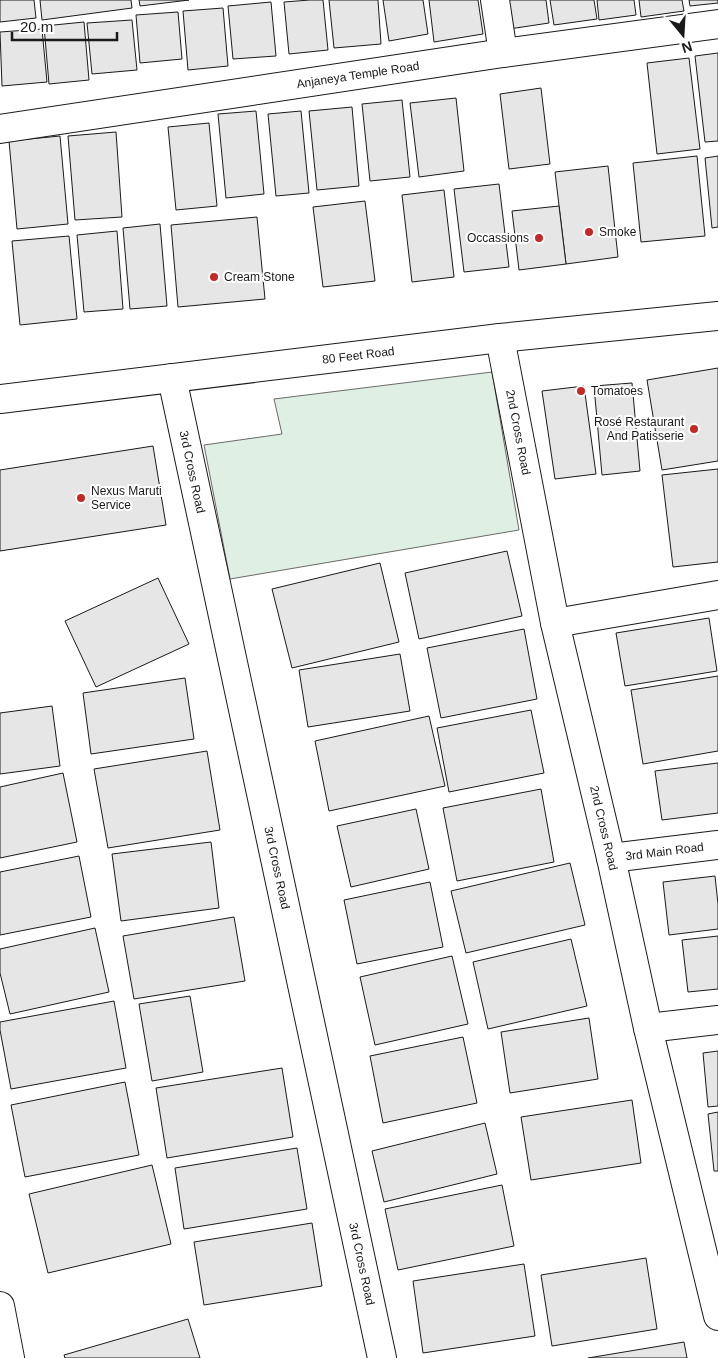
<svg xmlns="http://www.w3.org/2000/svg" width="718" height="1358" font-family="Arial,sans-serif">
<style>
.green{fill:#e0efe3;stroke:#6a6a6a}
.building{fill:#e6e6e6;stroke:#1a1a1a}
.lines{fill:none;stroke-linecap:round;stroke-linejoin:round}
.minor-casing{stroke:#1a1a1a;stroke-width:30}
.tertiary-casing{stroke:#1a1a1a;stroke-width:30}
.minor{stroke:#fff;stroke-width:28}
.tertiary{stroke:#fff;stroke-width:28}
.poi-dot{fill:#c62828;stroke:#fff;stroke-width:2}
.labels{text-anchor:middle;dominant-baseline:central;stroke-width:4;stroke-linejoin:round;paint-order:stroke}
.street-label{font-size:12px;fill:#1a1a1a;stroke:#fff}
.poi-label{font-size:12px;fill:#1a1a1a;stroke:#fff;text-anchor:start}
</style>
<rect width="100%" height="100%" fill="#fff"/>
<path class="green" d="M492,372L519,530L230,579L204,445L282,434L274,399Z"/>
<g class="building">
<path d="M0,0H34L36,18L0,22Z"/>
<path d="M40,0H131L132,8L42,20Z"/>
<path d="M139,0H189L140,6Z"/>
<path d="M310,0H323L328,50L289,54L284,2Z"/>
<path d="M329,0H378L381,44L334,48Z"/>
<path d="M383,0H423L428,34L389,41Z"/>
<path d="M429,0H478L483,34L434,42Z"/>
<path d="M504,0H546L549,23L509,29Z"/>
<path d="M550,0H594L597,19L554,25Z"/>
<path d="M597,0H634L636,15L599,20Z"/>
<path d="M639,0H682L684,11L641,17Z"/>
<path d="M689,0H718V3L690,6Z"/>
<path d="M271,2L276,56L233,59L228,6Z"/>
<path d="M223,8L228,66L188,70L183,11Z"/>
<path d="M178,12L182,59L140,63L136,15Z"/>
<path d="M132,20L137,70L92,74L87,23Z"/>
<path d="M84,22L89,80L49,84L44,26Z"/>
<path d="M42,29L47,82L2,86L0,32Z"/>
<path d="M718,53V141L705,142L695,56Z"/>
<path d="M689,58L700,149L657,154L647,63Z"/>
<path d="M541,88L550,164L509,169L500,94Z"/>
<path d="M456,98L464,171L419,177L410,103Z"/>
<path d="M402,100L410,177L370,181L362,104Z"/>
<path d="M352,107L359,186L317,190L309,111Z"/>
<path d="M256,111L264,194L226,198L218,114Z"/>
<path d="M301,111L309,193L276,196L268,114Z"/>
<path d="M209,123L217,206L176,210L168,127Z"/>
<path d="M116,132L122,217L75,220L68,136Z"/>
<path d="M60,136L68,224L17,229L9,141Z"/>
<path d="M697,156L705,236L641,242L633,163Z"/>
<path d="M718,156V227L712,228L705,158Z"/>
<path d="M608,166L618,257L566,264L555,172Z"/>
<path d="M499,184L509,267L464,272L454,189Z"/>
<path d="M444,190L454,277L412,282L402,195Z"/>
<path d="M365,201L375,281L323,287L313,207Z"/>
<path d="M559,206L566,264L519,270L512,211Z"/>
<path d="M257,217L265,299L178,307L171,225Z"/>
<path d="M160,224L167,306L130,309L123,228Z"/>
<path d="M117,231L123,309L84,312L77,235Z"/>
<path d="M69,236L77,319L20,325L12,241Z"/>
<path d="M718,368V461L662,470L647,380Z"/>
<path d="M632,383L640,471L602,475L594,386Z"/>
<path d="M584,386L596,474L555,479L542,391Z"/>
<path d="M153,446L166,525L0,551V470Z"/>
<path d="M718,469V562L673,567L662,475Z"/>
<path d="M507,551L522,616L419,639L405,573Z"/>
<path d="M380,563L399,642L292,668L272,589Z"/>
<path d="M158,578L189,644L96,687L65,621Z"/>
<path d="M709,618L717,671L625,686L616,633Z"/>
<path d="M524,629L537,699L441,718L427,648Z"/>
<path d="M400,654L410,711L308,727L299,670Z"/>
<path d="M718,676V751L643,764L631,690Z"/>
<path d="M185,678L194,739L91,754L83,693Z"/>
<path d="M52,706L60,766L0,774V713Z"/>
<path d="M531,710L544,773L449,792L437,728Z"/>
<path d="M429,716L445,786L329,811L315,741Z"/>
<path d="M207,751L220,830L108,848L94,769Z"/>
<path d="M718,763V813L662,820L655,771Z"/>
<path d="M63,773L77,842L0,858V787Z"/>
<path d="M541,789L554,862L457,881L443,808Z"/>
<path d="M416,809L429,869L351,887L337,826Z"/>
<path d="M211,842L219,908L121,921L112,854Z"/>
<path d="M79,856L91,917L0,935V872Z"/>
<path d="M570,863L585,925L466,953L451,891Z"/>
<path d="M715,876L718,904V929L669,935L663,882Z"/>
<path d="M430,882L443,947L357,964L344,900Z"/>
<path d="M234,917L245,981L134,999L123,936Z"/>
<path d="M95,928L109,992L10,1014L0,973V949Z"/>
<path d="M718,936V989L688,992L682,940Z"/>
<path d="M571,939L587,1006L488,1029L473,962Z"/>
<path d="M452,956L468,1024L375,1045L360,977Z"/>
<path d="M190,996L203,1072L152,1081L139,1004Z"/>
<path d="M114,1001L126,1068L11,1089L0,1030V1022Z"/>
<path d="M589,1018L598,1079L510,1093L501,1032Z"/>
<path d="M463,1037L477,1103L383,1123L370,1056Z"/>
<path d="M718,1051V1106L708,1107L703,1053Z"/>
<path d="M282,1068L293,1137L167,1158L156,1088Z"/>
<path d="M125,1082L139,1155L25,1177L11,1105Z"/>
<path d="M632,1100L641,1163L531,1180L521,1117Z"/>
<path d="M718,1112V1171H714L708,1114Z"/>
<path d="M485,1123L497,1174L384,1202L372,1151Z"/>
<path d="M297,1148L307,1209L184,1229L175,1168Z"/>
<path d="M152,1165L171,1244L48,1273L29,1194Z"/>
<path d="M502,1185L514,1246L398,1270L385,1209Z"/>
<path d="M312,1223L322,1286L204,1305L194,1242Z"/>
<path d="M646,1258L657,1329L552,1346L541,1275Z"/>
<path d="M524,1264L535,1336L423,1353L413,1281Z"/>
<path d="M188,1319L200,1358H65L64,1355Z"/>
<path d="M684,1342L687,1358H588Z"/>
</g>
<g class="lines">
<defs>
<g id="minor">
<path d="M495,0L503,53"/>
<path id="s1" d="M0,129L503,53L718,24"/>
<path id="s2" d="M500,338L555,623L611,858L648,1028L718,1316"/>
<path id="s3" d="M172,378L382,1358"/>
<path d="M555,623L718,595"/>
<path id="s4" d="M611,858L718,845"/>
<path d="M648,1028L718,1020"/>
<path d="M0,1306L10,1358"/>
</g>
<g id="tertiary">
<path id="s5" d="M0,399L500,338L718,316"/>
</g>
</defs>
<use href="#minor" class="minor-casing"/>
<use href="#tertiary" class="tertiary-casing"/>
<use href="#minor" class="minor"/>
<use href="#tertiary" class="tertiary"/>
</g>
<g class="poi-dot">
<circle cx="589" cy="232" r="5"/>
<circle cx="539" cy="238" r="5"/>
<circle cx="214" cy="277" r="5"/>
<circle cx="581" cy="391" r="5"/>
<circle cx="694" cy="429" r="5"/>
<circle cx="81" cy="498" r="5"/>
</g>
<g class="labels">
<g class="street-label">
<text stroke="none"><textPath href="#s1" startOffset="362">Anjaneya Temple Road</textPath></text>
<text stroke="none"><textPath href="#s5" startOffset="361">80 Feet Road</textPath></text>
<text stroke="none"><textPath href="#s2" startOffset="96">2nd Cross Road</textPath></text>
<text stroke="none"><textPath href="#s3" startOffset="96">3rd Cross Road</textPath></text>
<text stroke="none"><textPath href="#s2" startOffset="501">2nd Cross Road</textPath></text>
<text stroke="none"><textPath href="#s4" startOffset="54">3rd Main Road</textPath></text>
<text stroke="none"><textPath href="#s3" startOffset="501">3rd Cross Road</textPath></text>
<text stroke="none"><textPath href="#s3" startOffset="906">3rd Cross Road</textPath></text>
</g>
<g class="poi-label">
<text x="599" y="232">Smoke</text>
<text x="529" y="238" text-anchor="end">Occassions</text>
<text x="224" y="277">Cream Stone</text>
<text x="591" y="391">Tomatoes</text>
<text x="684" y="422" text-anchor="end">Rosé Restaurant<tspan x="684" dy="14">And Patisserie</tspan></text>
<text x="91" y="491">Nexus Maruti<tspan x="91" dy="14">Service</tspan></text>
</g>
</g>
<g transform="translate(683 35) rotate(162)" stroke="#ffffff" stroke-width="4" paint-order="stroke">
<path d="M0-4L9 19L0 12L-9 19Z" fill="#1a1a1a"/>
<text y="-8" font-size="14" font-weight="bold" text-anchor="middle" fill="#1a1a1a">N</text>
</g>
<path d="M12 32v8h105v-8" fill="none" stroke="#1a1a1a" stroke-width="2.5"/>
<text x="20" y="32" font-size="15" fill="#1a1a1a" stroke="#ffffff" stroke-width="4" paint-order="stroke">20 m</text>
</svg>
